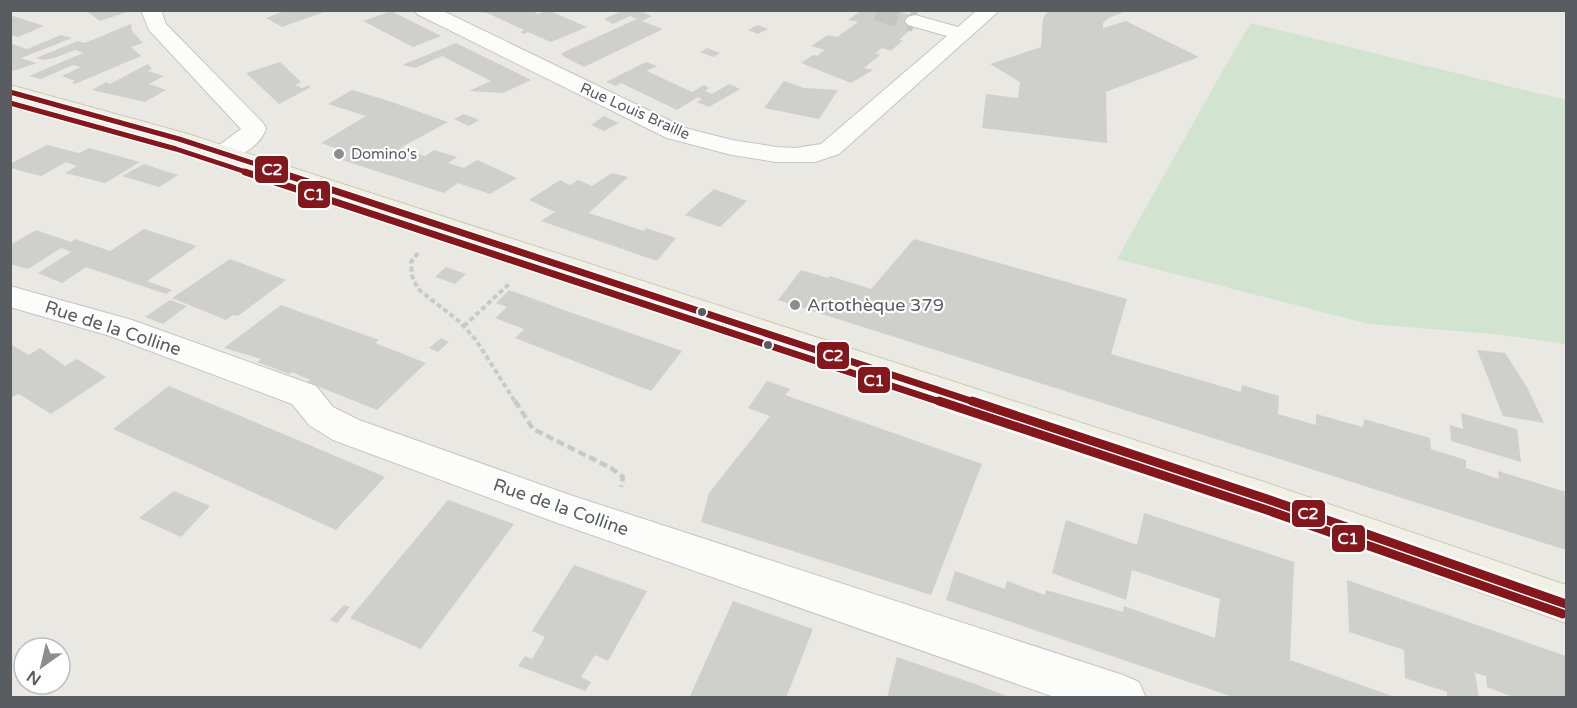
<svg xmlns="http://www.w3.org/2000/svg" width="1577" height="708" font-family="'Varela Round',sans-serif">
<style>
.green{fill:#d2e4d0}
.building{fill:#cfcfcc}
.lines{fill:none;stroke-linecap:round;stroke-linejoin:round}
.minor-tunnel{stroke:#c5c5c2;stroke-width:22;stroke-dasharray:22 11;stroke-linecap:butt}
.minor-casing{stroke:#c5c5c5;stroke-width:2}
.major-casing{stroke:#cec9b3;stroke-width:2}
.path-far1{stroke:#c6cac8;stroke-width:4;stroke-dasharray:5 3;stroke-linecap:butt}
.path{stroke:#c6cac8;stroke-width:4.5;stroke-dasharray:8 4;stroke-linecap:butt}
.minor{fill:#fcfcfb;fill-rule:evenodd}
.major{fill:#f0f0e6;fill-rule:evenodd}
.bus-1-far2-casing{stroke:#fff;stroke-width:8}
.bus-1-far1-casing{stroke:#fff;stroke-width:10}
.bus-1-casing{stroke:#fff;stroke-width:14}
.bus-2-far2-casing{stroke:#fff;stroke-width:8}
.bus-2-far1-casing{stroke:#fff;stroke-width:10}
.bus-2-casing{stroke:#fff;stroke-width:14}
.bus-1-far2{stroke:#83171b;stroke-width:5}
.bus-1-far1{stroke:#83171b;stroke-width:7}
.bus-1{stroke:#83171b;stroke-width:9}
.bus-2-far2{stroke:#83171b;stroke-width:5}
.bus-2-far1{stroke:#83171b;stroke-width:7}
.bus-2{stroke:#83171b;stroke-width:9}
.poi-dot{fill:#8b8d8e;stroke:#fff;stroke-width:2}
.bus-dot{fill:#595c60;stroke:#fff;stroke-width:2}
.labels{text-anchor:middle;dominant-baseline:central;stroke-width:4.5;stroke-linejoin:round;paint-order:stroke}
.far-street-label{font-size:15px;fill:#595c60;stroke:#fff}
.far-poi-label{font-size:15px;fill:#595c60;stroke:#fff;text-anchor:start}
.poi-label{font-size:18px;fill:#595c60;stroke:#fff;text-anchor:start}
.street-label{font-size:18px;fill:#595c60;stroke:#fff}
.line-badge{stroke:#fff;stroke-width:2}
.badge-label{font-size:16px;text-anchor:middle;font-weight:bold;fill:#fff}
</style>
<rect width="100%" height="100%" fill="#e9e8e3"/>
<path class="green" d="M1251,23L1566,100V344L1494,334L1369,324L1117,259L1223,70Z"/>
<g class="building">
<path d="M85,10H130V11L100,21Z"/>
<path d="M287,10H327V11L282,27L266,18Z"/>
<path d="M483,10H530L538,14L548,10L587,27L551,42L528,32L524,34L521,32L524,30L487,13L478,12Z"/>
<path d="M624,10H648L643,12L652,16L642,21L663,29L584,67L563,56L561,54L566,51L637,19L630,16L613,24L604,19Z"/>
<path d="M862,10H893L919,17L907,28L911,29L899,40H903L891,51L882,48L875,53L880,55L864,68L873,70L851,83L801,63L813,55L817,56L825,50L811,46L828,35L837,37L858,22L848,20Z"/>
<path d="M1048,10H1129L1109,18L1103,23V28L1126,21L1199,57L1106,92L1107,143L982,128L986,94L1018,98L1020,82L990,64L1041,47L1043,19Z"/>
<path d="M391,11L441,36L413,47L363,21Z"/>
<path d="M13,16L44,26L18,37L10,35V17Z"/>
<path d="M131,24L132,31L143,43L131,47L141,56L75,84L72,83L75,81L62,76L81,67L73,65L41,79L29,76L83,53L75,50L54,58L43,60L36,58L78,41L85,43Z"/>
<path d="M758,25L768,29L758,34L748,30Z"/>
<path d="M61,35L72,38L21,58L37,63L10,72V43L27,49Z"/>
<path d="M456,43L505,67L531,80L503,93L469,91L491,81L442,56L415,68L402,65Z"/>
<path d="M707,48L720,53L713,57L700,52Z"/>
<path d="M280,62L301,82L295,85L302,88L308,85L311,87L279,104L246,73Z"/>
<path d="M646,62L657,66L647,71L692,92L704,85L709,88L705,91L712,94L729,84L740,89L709,107L697,102L702,99L698,97L677,110L621,83L616,86L606,82Z"/>
<path d="M148,64L152,69L148,71L164,76L149,84L166,90L145,102L92,90L106,82L110,84Z"/>
<path d="M784,81L804,88L838,90L819,119L764,108Z"/>
<path d="M352,90L389,101L448,122L400,148L425,156L434,150L457,157L448,163L464,168L477,160L517,178L490,194L458,183L444,193L339,159L338,149L321,143L366,116L328,104Z"/>
<path d="M464,114L479,120L469,126L454,119Z"/>
<path d="M604,116L619,123L604,131L591,125Z"/>
<path d="M47,145L79,153L89,148L140,162L105,183L65,173L77,166L66,162L41,176L10,168V164Z"/>
<path d="M144,164L156,168L178,175L159,187L122,176Z"/>
<path d="M612,173L628,177L589,213L644,231L646,228L676,238L657,261L541,221L555,212L529,200L560,180L570,185L578,180L592,186Z"/>
<path d="M714,189L747,201L720,227L685,215Z"/>
<path d="M144,229L197,246L147,281L172,290L166,294L86,267L62,283L38,273L71,252L61,248L28,269L10,264V245L36,230L71,242L75,239L110,251Z"/>
<path d="M914,239L1127,299L1111,354L1241,392L1242,385L1279,396L1278,414L1316,425V414L1363,427L1364,419L1430,438L1431,449L1466,460V468L1499,479L1498,471L1566,492V550L778,300L801,270L828,278L830,276L871,289Z"/>
<path d="M230,259L286,280L238,316L233,315L226,320L172,298Z"/>
<path d="M446,267L466,274L455,284L435,277Z"/>
<path d="M509,290L564,310L682,351L651,391L515,338L524,329L495,318L507,307L496,303Z"/>
<path d="M170,300L187,306L163,324L145,317Z"/>
<path d="M281,305L379,340L375,343L426,363L377,410L307,382L310,380L292,372L289,374L257,362L261,359L224,348Z"/>
<path d="M441,338L449,342L438,352L429,348Z"/>
<path d="M10,344L29,355L40,348L65,366L77,359L106,377L51,414L19,394L10,398Z"/>
<path d="M1477,350L1505,353L1528,389L1544,423L1503,416Z"/>
<path d="M767,381L790,389L785,395L982,464L931,595L701,522L709,493L770,416L748,408Z"/>
<path d="M169,386L383,476L385,477L336,530L113,429Z"/>
<path d="M1461,413L1517,429L1521,462L1451,441L1450,425L1463,429Z"/>
<path d="M174,491L210,506L181,537L139,518Z"/>
<path d="M448,500L514,524L421,649L350,618Z"/>
<path d="M1144,513L1294,562L1290,660L1398,698H1236L946,600L955,571L1005,589L1007,581L1045,595L1046,590L1123,612L1124,606L1215,638L1220,599L1132,570L1126,600L1052,573L1066,520L1137,545Z"/>
<path d="M574,565L647,591L608,661L595,655L581,677L591,682L585,691L518,666L525,656L532,659L545,637L532,631Z"/>
<path d="M1347,580L1566,656V698H1515L1487,687L1486,676L1475,673L1479,698H1447V692L1405,678L1404,650L1349,632Z"/>
<path d="M733,601L813,629L786,698H689Z"/>
<path d="M344,605L350,607L337,623L330,620Z"/>
<path d="M897,657L978,685L1012,698H887Z"/>
</g>
<g class="lines">
<path class="minor-tunnel" d="M877,10L915,21"/>
<defs>
<g id="minor">
<path d="M141,10H161L166,24L263,123L266,128C261,147 232,164 214,159L210,154L214,149L241,129L149,30Z"/>
<path d="M414,10H441L685,128L732,140L776,147L796,148L821,144L947,36L908,25L905,21L908,17L915,15L958,27L977,10H1000L839,154L815,162H776L732,155L667,138L417,14Z"/>
<path d="M10,286L132,320L316,386L333,407L359,420L570,495L1123,675L1139,682L1146,698H1057L552,521L333,440L309,425L292,404L110,336L10,307Z"/>
</g>
<path id="major" d="M10,85L188,134L1267,483L1566,585V623L1255,511L170,144L10,99Z"/>
</defs>
<use href="#minor" class="minor-casing"/>
<use href="#major" class="major-casing"/>
<g class="path-far1">
<path d="M418,253L411,262L412,276L418,289L460,322L476,340L516,403"/>
<path d="M464,326L509,284"/>
</g>
<path class="path" d="M515,401L533,429L611,468L623,477L621,487"/>
<use href="#minor" class="minor"/>
<use href="#major" class="major"/>
<defs>
<path id="bus-1-far2" d="M10,92L179,139L283,173"/>
<path id="bus-1-far1" d="M278,172L977,403"/>
<path id="bus-1" d="M972,401L1267,499L1566,604"/>
<path id="bus-2-far2" d="M10,103L176,149L249,173"/>
<path id="bus-2-far1" d="M245,172L943,403"/>
<path id="bus-2" d="M939,401L1264,509L1563,614"/>
</defs>
<use href="#bus-1-far2" class="bus-1-far2-casing"/>
<use href="#bus-1-far1" class="bus-1-far1-casing"/>
<use href="#bus-1" class="bus-1-casing"/>
<use href="#bus-2-far2" class="bus-2-far2-casing"/>
<use href="#bus-2-far1" class="bus-2-far1-casing"/>
<use href="#bus-2" class="bus-2-casing"/>
<use href="#bus-1-far2" class="bus-1-far2"/>
<use href="#bus-1-far1" class="bus-1-far1"/>
<use href="#bus-1" class="bus-1"/>
<use href="#bus-2-far2" class="bus-2-far2"/>
<use href="#bus-2-far1" class="bus-2-far1"/>
<use href="#bus-2" class="bus-2"/>
</g>
<g class="poi-dot">
<circle cx="339" cy="154" r="6"/>
<circle cx="795" cy="305" r="6"/>
</g>
<g class="bus-dot">
<circle cx="702" cy="312" r="5"/>
<circle cx="768" cy="345" r="5"/>
</g>
<g class="labels">
<g class="far-street-label">
<text transform="translate(635 111) rotate(24)">Rue Louis Braille</text>
</g>
<g class="far-poi-label">
<text x="351" y="154">Domino's</text>
</g>
<g class="poi-label">
<text x="807" y="305">Artothèque 379</text>
</g>
<g class="street-label">
<text transform="translate(113 328) rotate(18)">Rue de la Colline</text>
<text transform="translate(561 507) rotate(19)">Rue de la Colline</text>
</g>
</g>
<g class="line-badge">
<rect x="254" y="155" width="35" height="29" rx="6" fill="#83171b"/>
<rect x="297" y="180" width="34" height="29" rx="6" fill="#83171b"/>
<rect x="816" y="341" width="34" height="29" rx="6" fill="#83171b"/>
<rect x="857" y="366" width="34" height="28" rx="6" fill="#83171b"/>
<rect x="1291" y="499" width="35" height="29" rx="6" fill="#83171b"/>
<rect x="1331" y="524" width="35" height="29" rx="6" fill="#83171b"/>
</g>
<g class="badge-label">
<text x="272" y="175">C2</text>
<text x="314" y="200">C1</text>
<text x="833" y="361">C2</text>
<text x="874" y="386">C1</text>
<text x="1308" y="519">C2</text>
<text x="1348" y="544">C1</text>
</g>
<rect width="1577" height="708" fill="none" stroke="#595c60" stroke-width="24"/>
<g transform="translate(42 666) rotate(214)"><circle r="28" fill="#ffffff" stroke="#bdbebf" stroke-width="1.5"/>
<path d="M0-4.5L10 22L0 15L-10 22Z" fill="#8b8d8e"/>
<text y="-9" font-size="16" font-weight="bold" text-anchor="middle" fill="#595c60">N</text>
</g>
</svg>
